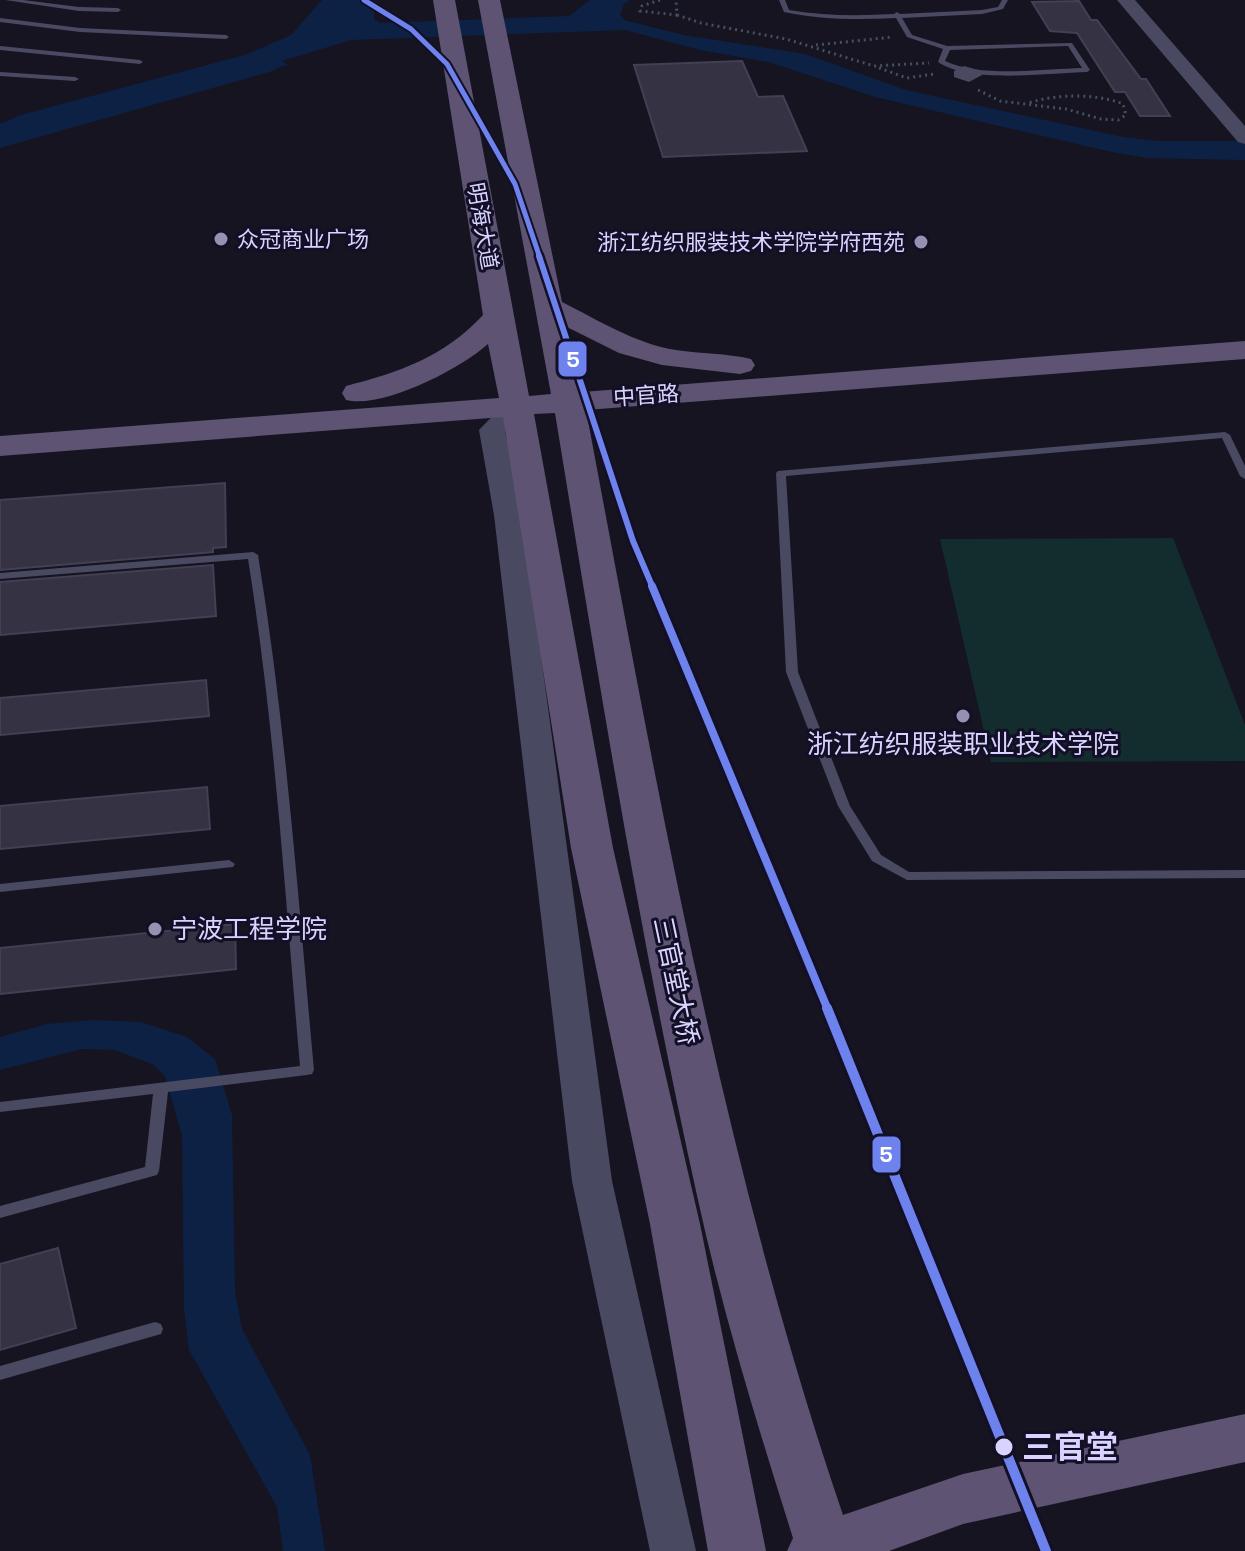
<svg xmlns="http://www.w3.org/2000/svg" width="1245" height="1551" font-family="'Space Grotesk','Noto Sans SC',sans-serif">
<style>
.green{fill:#132c2d}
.water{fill:#0d2144}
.building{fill:#343243;stroke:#433f54;stroke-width:2}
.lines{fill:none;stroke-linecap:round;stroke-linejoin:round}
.path{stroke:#44505f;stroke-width:3;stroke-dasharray:2 4;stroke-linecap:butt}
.service{fill:#4a4962;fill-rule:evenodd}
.minor{fill:#4a4962;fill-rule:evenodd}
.tertiary{fill:#4a4962;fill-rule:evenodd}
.primary{fill:#5e5373;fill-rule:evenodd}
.metro-1-far3-casing{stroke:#130f26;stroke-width:9}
.metro-1-far2-casing{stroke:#130f26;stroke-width:11}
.metro-1-far1-casing{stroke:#130f26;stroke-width:14}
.metro-1-casing{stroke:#130f26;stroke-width:16}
.metro-1-far3{stroke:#6e82ee;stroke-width:5}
.metro-1-far2{stroke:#6e82ee;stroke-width:6}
.metro-1-far1{stroke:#6e82ee;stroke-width:8}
.metro-1{stroke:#6e82ee;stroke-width:10}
.poi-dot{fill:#9591b1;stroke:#130f26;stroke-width:3}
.stop-dot{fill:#d9d4ff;stroke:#130f26;stroke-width:3}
.labels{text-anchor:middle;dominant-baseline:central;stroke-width:6;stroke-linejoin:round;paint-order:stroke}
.far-street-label{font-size:22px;fill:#d9d4ff;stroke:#130f26}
.far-poi-label{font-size:22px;fill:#d9d4ff;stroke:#130f26;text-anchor:start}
.poi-label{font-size:26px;fill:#d9d4ff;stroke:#130f26}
.street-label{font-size:26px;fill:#d9d4ff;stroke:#130f26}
.near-stop-label{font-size:32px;font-weight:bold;fill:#d9d4ff;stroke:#130f26;text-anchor:start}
.line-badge{stroke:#130f26;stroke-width:3}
.badge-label{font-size:22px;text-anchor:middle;font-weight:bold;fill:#fff}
</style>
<rect width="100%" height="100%" fill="#161421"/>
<path class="green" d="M1173,538L1245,725V761L991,762L940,539Z"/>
<g class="water">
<path d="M322,0H374V19L380,23L569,16L590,0H630L624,4L620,14L624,20L684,35L805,54L906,90L1123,137L1157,141H1245V160L1147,158L1112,152L875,97L769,62L700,50L625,30L351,40L282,61L288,65L274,69L276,70L0,148V124L21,115L248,54L291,35Z"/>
<path d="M93,1020L141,1022L187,1037L215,1059L232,1115L235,1291L242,1329L310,1455L325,1551H283L277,1507L189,1350L184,1309L182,1135L165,1076L154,1065L115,1050L82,1049L0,1070V1037L47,1024Z"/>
</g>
<g class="building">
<path d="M1079,1L1091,20H1097L1141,79H1146L1170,116H1140L1125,92H1115L1077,33L1050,31L1032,2Z"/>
<path d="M742,61L758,97L783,96L807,151L663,157L634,65Z"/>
<path d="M225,483L226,547L213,548V552L0,570V500Z"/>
<path d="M213,565L216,616L0,635V582Z"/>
<path d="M206,680L209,716L0,735V698Z"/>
<path d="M207,787L210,829L0,849V806Z"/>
<path d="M235,924L236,969L0,994V948Z"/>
<path d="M58,1248L76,1328L0,1350V1264Z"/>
</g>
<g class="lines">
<g class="path">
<path d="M660,0L642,6L640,11L677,15L676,0"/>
<path d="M677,15L701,23L786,39L874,66L929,63"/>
<path d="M816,45L893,37"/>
<path d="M879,68L907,78L934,74"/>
<path d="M978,90L1000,101L1066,109L1101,119L1118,120L1126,115L1123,104C1095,93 1057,94 1028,103"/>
</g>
<g class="service">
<path d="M5,0H23L79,7L118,8L121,10L118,12L79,11Z"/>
<path d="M779,0H785L789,10C824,16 859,16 894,14L897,12L900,14L982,10L998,7L1002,0H1008L1003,9L982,14L902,18L912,35L947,46L1072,43L1090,70L1087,72C1047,73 971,84 938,62L943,49L907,37L896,18C858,20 821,20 784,12ZM1068,46L1082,68C1042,69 981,78 945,61L950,50Z"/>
<path d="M0,18L80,28L226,35L229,37L226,39L80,32L0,22Z"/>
<path d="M0,46L140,60L143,62L140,64L0,50Z"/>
<path d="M0,72L75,77L79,79L75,81L0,76Z"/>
<path d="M1225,432L1230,435L1245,466V479L1240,476L1222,438L786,476L798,672L850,806L881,855L909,872L1245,870V878L907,880L872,861L838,806L786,672L776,473L778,471Z"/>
<path d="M253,552L258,555C286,726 298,898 314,1070L312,1074L307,1075L168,1092L159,1171L157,1175L0,1218V1206L145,1167L153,1094L0,1112V1102L300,1066C285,896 275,727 248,559L0,579V573Z"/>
<path d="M229,860L235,864L233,867L0,892V884Z"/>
<path d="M155,1322L161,1324L163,1329L161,1334L0,1380V1366Z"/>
</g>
<path class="minor" d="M964,66L978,70L982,75L969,82L954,77V71Z"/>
<g class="tertiary">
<path d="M1117,0H1135L1245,126V144L1238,142Z"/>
<path d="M517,398L526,400L529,405L505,431L522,515L612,1181L696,1551H650L572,1181L494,515L479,430L508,400Z"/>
</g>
<path class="primary" d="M433,0H455L529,396L551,394L478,0H500L562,302C598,320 636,344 676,350C701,354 726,353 751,359L755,365L751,371L740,374L662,365L619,353L567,327L582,392L1245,341V359L586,410C656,782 721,1156 843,1515L963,1474L1245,1414V1462L963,1524L889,1551H787L793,1538C758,1427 723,1314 698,1200C640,939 598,676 555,413L534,414L613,848L700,1224L766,1551H708L650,1224L571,848L503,417L0,456V436L499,398L488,344C460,369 383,409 346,400L342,393L346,386C400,372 444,357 483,315Z"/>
<defs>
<path id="metro-1-far3" d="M364,0L411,29L447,64L515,184L540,258"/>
<path id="metro-1-far2" d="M539,256L633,541L653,588"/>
<path id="metro-1-far1" d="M652,586L828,1010"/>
<path id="metro-1" d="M827,1008L1046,1551"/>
</defs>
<use href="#metro-1-far3" class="metro-1-far3-casing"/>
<use href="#metro-1-far2" class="metro-1-far2-casing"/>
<use href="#metro-1-far1" class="metro-1-far1-casing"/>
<use href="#metro-1" class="metro-1-casing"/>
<use href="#metro-1-far3" class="metro-1-far3"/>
<use href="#metro-1-far2" class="metro-1-far2"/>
<use href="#metro-1-far1" class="metro-1-far1"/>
<use href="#metro-1" class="metro-1"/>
</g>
<g class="poi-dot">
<circle cx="221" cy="239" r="8"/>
<circle cx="921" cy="242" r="8"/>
<circle cx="963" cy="716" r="8"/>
<circle cx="155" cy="929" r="8"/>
</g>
<circle class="stop-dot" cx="1004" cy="1447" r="10"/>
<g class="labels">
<g class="far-street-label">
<text transform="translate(483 226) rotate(80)">明海大道</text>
<text transform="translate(646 395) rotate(-4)">中官路</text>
</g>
<g class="far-poi-label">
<text x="237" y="239">众冠商业广场</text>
<text x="905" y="242" text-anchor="end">浙江纺织服装技术学院学府西苑</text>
</g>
<g class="poi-label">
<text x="963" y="744">浙江纺织服装职业技术学院</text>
<text x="171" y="929" text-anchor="start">宁波工程学院</text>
</g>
<g class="street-label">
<text transform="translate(676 981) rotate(78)">三官堂大桥</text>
</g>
<g class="near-stop-label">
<text x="1022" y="1447">三官堂</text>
</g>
</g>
<g class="line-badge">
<rect x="557" y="340" width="31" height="38" rx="8" fill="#6e82ee"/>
<rect x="871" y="1135" width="31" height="39" rx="8" fill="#6e82ee"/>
</g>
<g class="badge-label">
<text x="573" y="367">5</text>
<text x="886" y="1162">5</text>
</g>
</svg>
